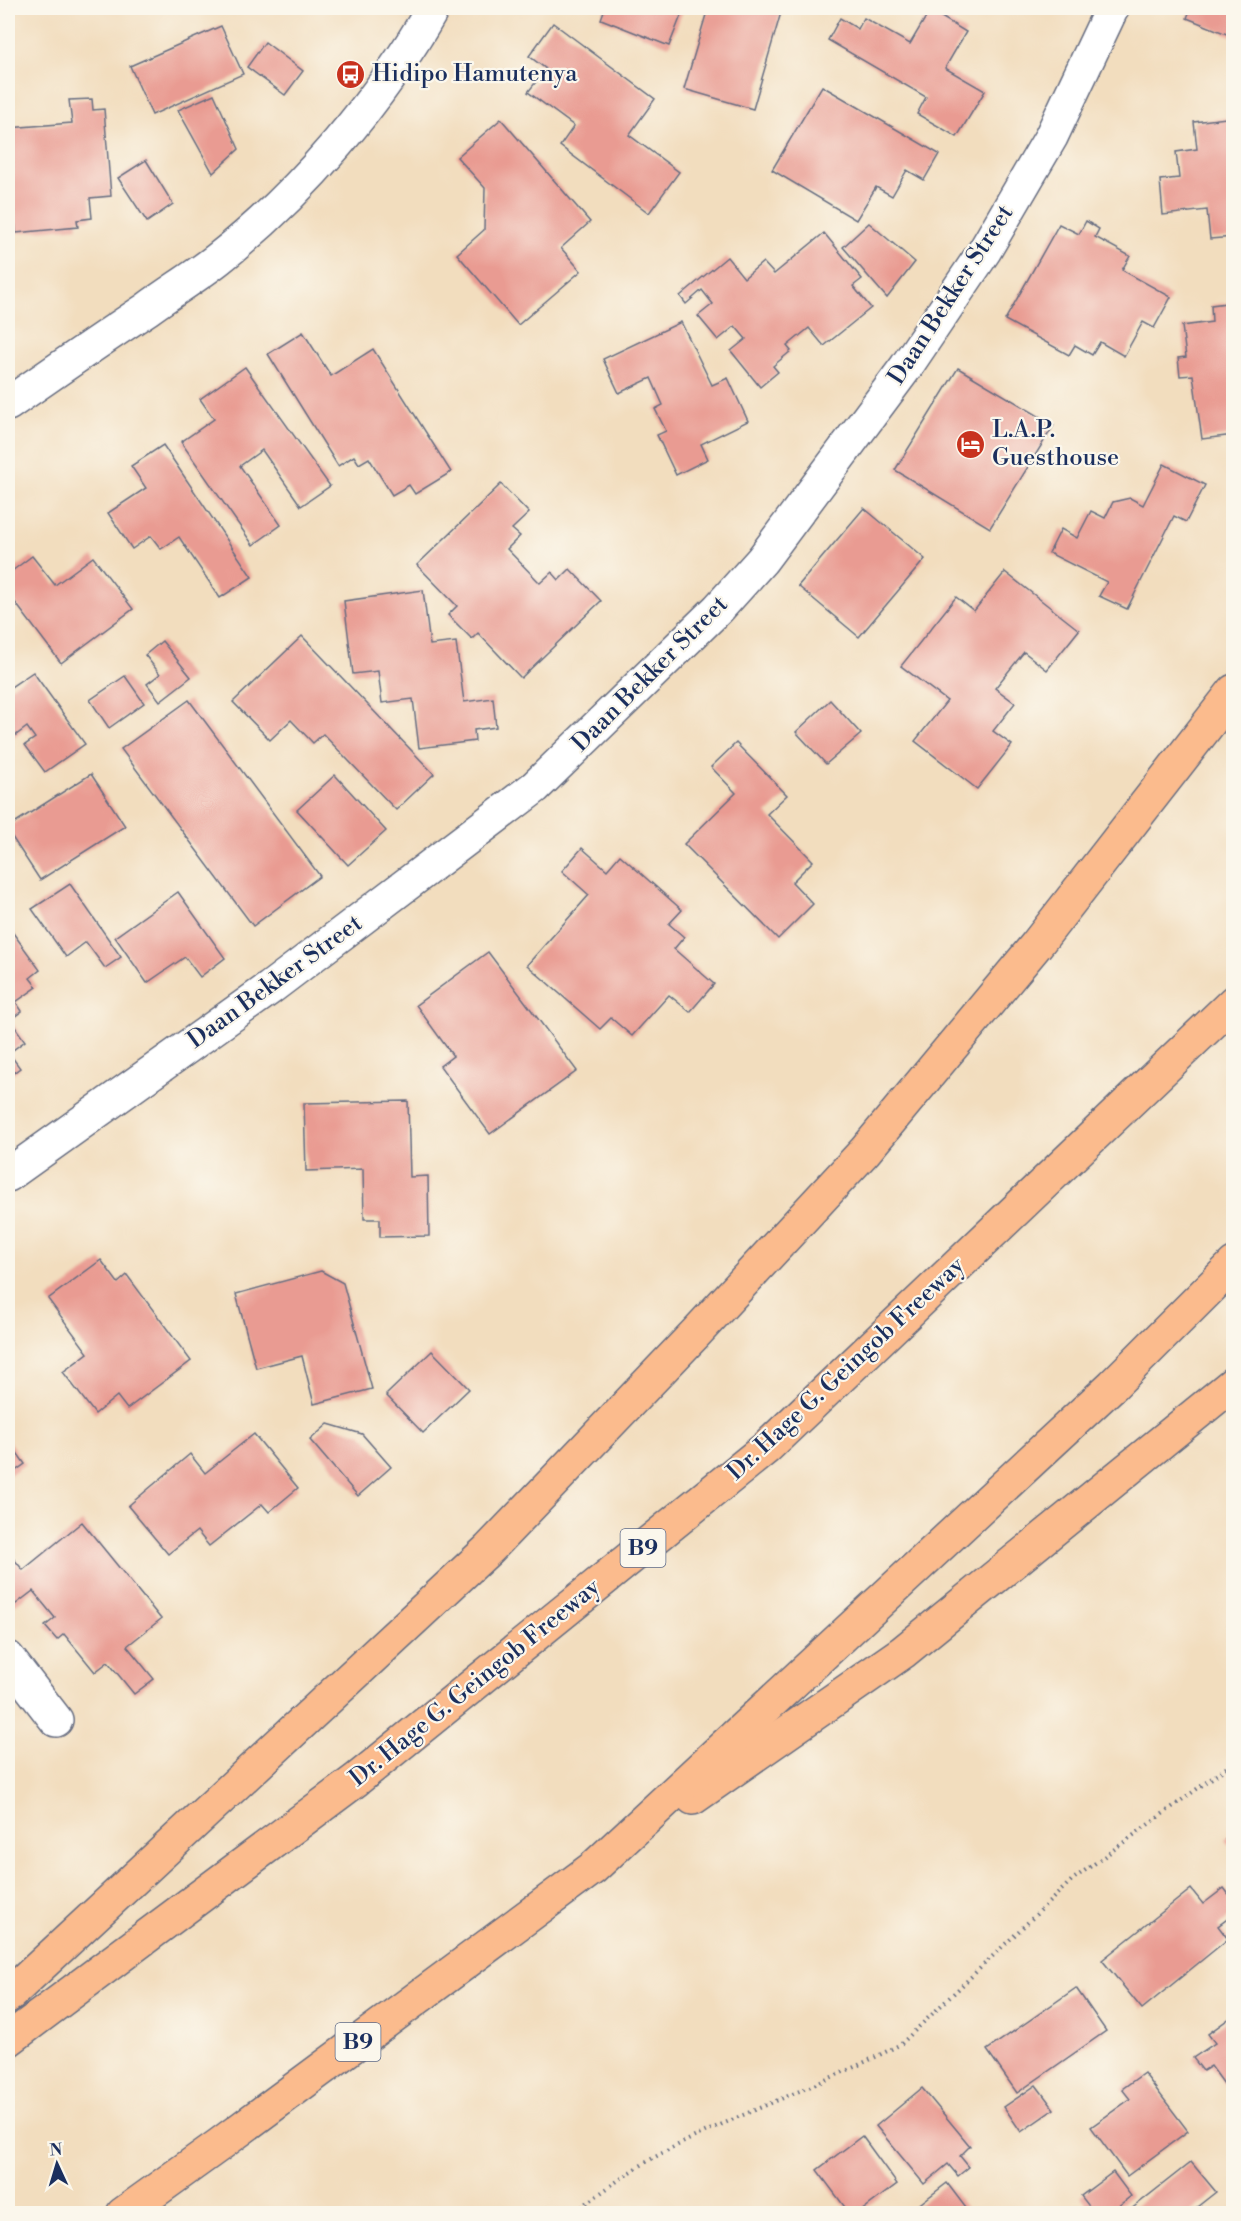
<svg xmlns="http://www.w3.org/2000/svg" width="1241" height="2221" font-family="'Libre Bodoni',serif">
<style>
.building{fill:#e99b92}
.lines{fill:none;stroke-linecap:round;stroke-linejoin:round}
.minor-casing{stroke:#666c80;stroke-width:36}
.highway-casing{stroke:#666c80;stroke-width:36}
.path{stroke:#666c80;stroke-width:4;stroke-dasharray:1.5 4.5;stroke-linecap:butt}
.minor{stroke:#fff;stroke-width:33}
.highway{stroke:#fbbb8d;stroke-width:33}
.labels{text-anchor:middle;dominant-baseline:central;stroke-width:4.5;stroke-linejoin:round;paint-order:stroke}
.shield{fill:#fbf7ec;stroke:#5e6b89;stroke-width:1.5}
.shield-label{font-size:22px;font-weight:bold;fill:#1b2f5e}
.poi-label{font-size:24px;fill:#1b2f5e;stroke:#fbf7ec;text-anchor:start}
.street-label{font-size:24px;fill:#1b2f5e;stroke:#fbf7ec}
</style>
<rect width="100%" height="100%" fill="#fbf7ec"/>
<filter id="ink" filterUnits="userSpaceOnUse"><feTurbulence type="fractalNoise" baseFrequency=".0167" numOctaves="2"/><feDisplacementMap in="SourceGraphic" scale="12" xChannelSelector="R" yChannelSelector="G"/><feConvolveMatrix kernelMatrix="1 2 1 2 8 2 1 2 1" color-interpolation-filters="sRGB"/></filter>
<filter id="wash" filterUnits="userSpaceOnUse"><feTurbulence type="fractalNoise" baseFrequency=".008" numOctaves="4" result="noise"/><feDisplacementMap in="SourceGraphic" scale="24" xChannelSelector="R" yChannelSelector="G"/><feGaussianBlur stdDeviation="1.35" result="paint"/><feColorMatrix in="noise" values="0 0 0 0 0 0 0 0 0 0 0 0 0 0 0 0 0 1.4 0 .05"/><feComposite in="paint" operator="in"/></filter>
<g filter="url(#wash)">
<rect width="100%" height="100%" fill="#f2ddbe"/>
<g id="blocks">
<g class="building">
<path d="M605,8H684L669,46L601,19Z"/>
<path d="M708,8L782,9L753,109L684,89Z"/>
<path d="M1191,8H1234V37L1187,18Z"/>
<path d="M930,10L966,32L945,68L985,91L957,137L917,114L926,97L828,40L840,18L858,29L864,18L910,44Z"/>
<path d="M553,23L655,99L629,135L679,172L649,213L560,146L574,126L528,92L546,69L529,56Z"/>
<path d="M221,26L243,74L152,115L130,66Z"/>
<path d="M265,42L303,71L285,95L247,67Z"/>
<path d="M822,86L939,154L924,180L907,170L892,196L876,187L856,220L772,170Z"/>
<path d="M214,94L239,149L213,173L178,110Z"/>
<path d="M92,99L93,110L104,109L111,196L90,198L92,218L77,220L78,227L16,233L8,128L72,123L69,100Z"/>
<path d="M1234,117V237L1210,239L1207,210L1163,215L1160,180L1179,178L1176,152L1197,149L1194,122Z"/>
<path d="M501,119L590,222L561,248L581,271L518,325L457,254L484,230L485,188L457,157Z"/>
<path d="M146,160L173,204L147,222L118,178Z"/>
<path d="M1086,221L1099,229L1095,237L1130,256L1122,270L1171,297L1154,328L1143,322L1124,356L1100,342L1092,355L1075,345L1069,355L1005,320L1059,224L1079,234Z"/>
<path d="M869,223L915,262L887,298L843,247Z"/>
<path d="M824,233L862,279L853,286L871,308L824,346L809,328L787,346L791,351L773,366L778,372L760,387L731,351L746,339L735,326L718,340L698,316L713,304L702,290L686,304L680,296L727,257L744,278L763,262L774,274Z"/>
<path d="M1234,302V435L1202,439L1193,375L1180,376L1178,358L1186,357L1182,326L1212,322L1211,305Z"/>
<path d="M681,322L712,385L728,378L748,421L701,444L708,459L676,475L657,435L666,431L655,409L663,405L651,378L619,393L603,359Z"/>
<path d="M303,332L331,376L373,349L451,472L415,494L409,485L392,495L369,458L359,464L354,456L338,466L268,354Z"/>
<path d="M245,367L330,486L301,506L262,450L240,466L281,525L253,545L181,442L214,419L200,399Z"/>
<path d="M958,368L1054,425L990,528L895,470Z"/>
<path d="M163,445L252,577L220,598L179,537L161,549L151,536L132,549L108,513L146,488L131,466Z"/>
<path d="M1164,464L1205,485L1186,522L1174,516L1127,609L1099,596L1107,582L1049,553L1061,529L1077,538L1091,511L1105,518L1113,502L1130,498L1143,505Z"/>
<path d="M501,484L529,513L512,529L520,536L507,549L540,583L552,572L559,580L570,569L601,601L521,678L478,633L472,639L448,615L457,606L417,565Z"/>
<path d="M864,508L925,559L859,637L798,586Z"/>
<path d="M32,556L55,585L93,557L133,609L61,663L8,593V574Z"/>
<path d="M1005,572L1079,630L1047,670L1024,652L995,688L1015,703L993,731L1012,745L977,789L915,741L947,701L901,666L956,597L974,611Z"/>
<path d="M423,590L430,645L456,642L464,702L493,698L496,727L474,730L475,741L419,748L413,699L382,703L378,671L353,674L344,601Z"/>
<path d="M302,636L434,774L396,810L323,734L313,743L291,720L270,740L233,702Z"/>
<path d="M162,641L191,677L160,701L147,684L160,674L145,655Z"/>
<path d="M33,672L85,744L45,772L25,745L35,738L27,727L8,741V689Z"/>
<path d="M125,676L144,703L109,728L90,700Z"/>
<path d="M189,700L320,876L253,926L121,749Z"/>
<path d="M830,700L861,734L826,764L796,732Z"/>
<path d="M736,743L787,795L767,814L813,861L792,882L813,904L778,939L684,844L736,793L711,767Z"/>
<path d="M91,774L125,826L40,880L8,831V827Z"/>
<path d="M335,775L386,831L348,865L297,810Z"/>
<path d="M582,848L607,870L620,855L682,910L669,924L684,937L674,949L714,984L690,1012L669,995L632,1036L611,1018L600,1029L527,965L589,895L562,871Z"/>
<path d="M70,884L121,957L105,968L86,942L66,957L32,909Z"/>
<path d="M178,892L225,958L200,977L185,957L147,983L115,937Z"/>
<path d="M8,926L40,970L30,978L37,987L16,1002L22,1011L10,1020L25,1041L9,1053L20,1068L8,1077Z"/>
<path d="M488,952L577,1071L490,1134L440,1066L453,1056L416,1005Z"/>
<path d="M408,1101L410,1177L428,1176L429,1236L380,1237V1219H364L363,1169L306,1171L304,1103Z"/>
<path d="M101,1260L118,1283L127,1275L191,1361L127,1409L117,1396L95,1414L63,1372L88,1353L48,1299Z"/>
<path d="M321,1271L343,1283L372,1389L314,1404L302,1356L256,1368L236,1294Z"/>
<path d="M432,1351L469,1389L423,1433L386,1395Z"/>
<path d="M328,1424L362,1434L391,1467L358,1496L310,1440Z"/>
<path d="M254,1434L298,1488L269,1512L262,1504L209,1546L197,1531L168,1554L128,1506L190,1454L205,1473Z"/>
<path d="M8,1440L25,1464L8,1476Z"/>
<path d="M82,1522L161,1619L127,1646L154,1679L134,1694L108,1662L95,1672L64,1634L57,1640L45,1626L55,1618L33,1591L8,1610V1552L23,1570Z"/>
<path d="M1234,1831V1849L1225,1839Z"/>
<path d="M1224,1888L1234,1901V1914L1218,1926L1228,1939L1142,2009L1102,1960L1191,1889L1203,1904Z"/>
<path d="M1076,1988L1106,2031L1017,2093L987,2050Z"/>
<path d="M1234,2015V2094L1232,2095L1211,2066L1203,2071L1193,2058L1215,2043L1208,2034Z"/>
<path d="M1144,2073L1188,2131L1127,2176L1091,2127L1130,2099L1122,2089Z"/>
<path d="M1036,2085L1054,2109L1021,2132L1004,2107Z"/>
<path d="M922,2088L970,2146L960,2156L969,2167L958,2176L948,2164L924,2184L876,2126Z"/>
<path d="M862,2136L897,2184L857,2214H850L817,2170Z"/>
<path d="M1191,2162L1216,2192L1188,2214H1125Z"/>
<path d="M1113,2172L1131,2196L1108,2214H1095L1081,2196Z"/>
<path d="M947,2183L969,2212L914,2214L912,2210Z"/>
</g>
</g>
</g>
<g filter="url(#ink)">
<use href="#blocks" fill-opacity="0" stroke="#666c80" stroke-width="1.5"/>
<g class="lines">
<defs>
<g id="minor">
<path d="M8,404C54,372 100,340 147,309C170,292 195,277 218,259C301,194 381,100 433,8"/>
<path d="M8,1175L270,988L535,787L718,609L762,560L906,367L985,250L1051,137L1112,8"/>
<path d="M8,1658L56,1720"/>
</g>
<g id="highway">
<path d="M693,1798L903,1652L1234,1383"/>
<path d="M8,1996L489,1549L696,1333L865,1151L1037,944L1234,691"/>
<path d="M8,2040L356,1780L766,1448L1234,1002"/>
<path d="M123,2214L219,2145L593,1868L1113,1385L1234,1264"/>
</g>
</defs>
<use href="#minor" class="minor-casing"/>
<use href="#highway" class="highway-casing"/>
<path class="path" d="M572,2214C599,2194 627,2173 655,2157C734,2114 822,2086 901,2044L1072,1880L1234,1762"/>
<use href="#minor" class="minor"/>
<use href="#highway" class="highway"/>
</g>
</g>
<defs>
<symbol id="bus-disc" viewBox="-11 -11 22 22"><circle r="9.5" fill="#c8321e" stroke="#fbf7ec"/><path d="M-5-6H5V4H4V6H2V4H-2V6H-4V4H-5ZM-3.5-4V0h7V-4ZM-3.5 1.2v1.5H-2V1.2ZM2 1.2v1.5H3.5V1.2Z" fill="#fff"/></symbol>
<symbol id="hotel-disc" viewBox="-11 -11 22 22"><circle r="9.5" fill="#c8321e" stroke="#fbf7ec"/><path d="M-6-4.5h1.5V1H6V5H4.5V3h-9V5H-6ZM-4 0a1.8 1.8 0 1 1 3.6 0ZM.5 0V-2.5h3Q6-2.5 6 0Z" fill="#fff"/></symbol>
</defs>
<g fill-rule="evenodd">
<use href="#bus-disc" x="334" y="58" width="33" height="33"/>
<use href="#hotel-disc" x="954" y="428" width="33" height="33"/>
</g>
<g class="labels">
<g class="shield">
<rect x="620.5" y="1529" width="45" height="38" rx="4.5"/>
<rect x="335.5" y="2023" width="45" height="38" rx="4.5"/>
</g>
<g class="shield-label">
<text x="643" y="1548">B9</text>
<text x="358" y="2042">B9</text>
</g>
<g class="poi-label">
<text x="372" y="74">Hidipo Hamutenya</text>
<text x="992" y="430">L.A.P.<tspan x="992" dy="28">Guesthouse</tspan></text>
</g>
<g class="street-label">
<text transform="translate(951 295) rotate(-57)">Daan Bekker Street</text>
<text transform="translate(650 674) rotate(-45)">Daan Bekker Street</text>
<text transform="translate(275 982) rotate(-36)">Daan Bekker Street</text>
<text transform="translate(846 1369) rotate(-43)">Dr. Hage G. Geingob Freeway</text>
<text transform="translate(475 1683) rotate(-39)">Dr. Hage G. Geingob Freeway</text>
</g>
</g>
<rect width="1241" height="2221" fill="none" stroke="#fbf7ec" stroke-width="30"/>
<g transform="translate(57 2164) rotate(356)" stroke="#fbf7ec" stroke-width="4.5" paint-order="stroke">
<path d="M0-4.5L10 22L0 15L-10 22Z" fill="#1b2f5e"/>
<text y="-9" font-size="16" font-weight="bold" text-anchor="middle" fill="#1b2f5e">N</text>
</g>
</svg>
